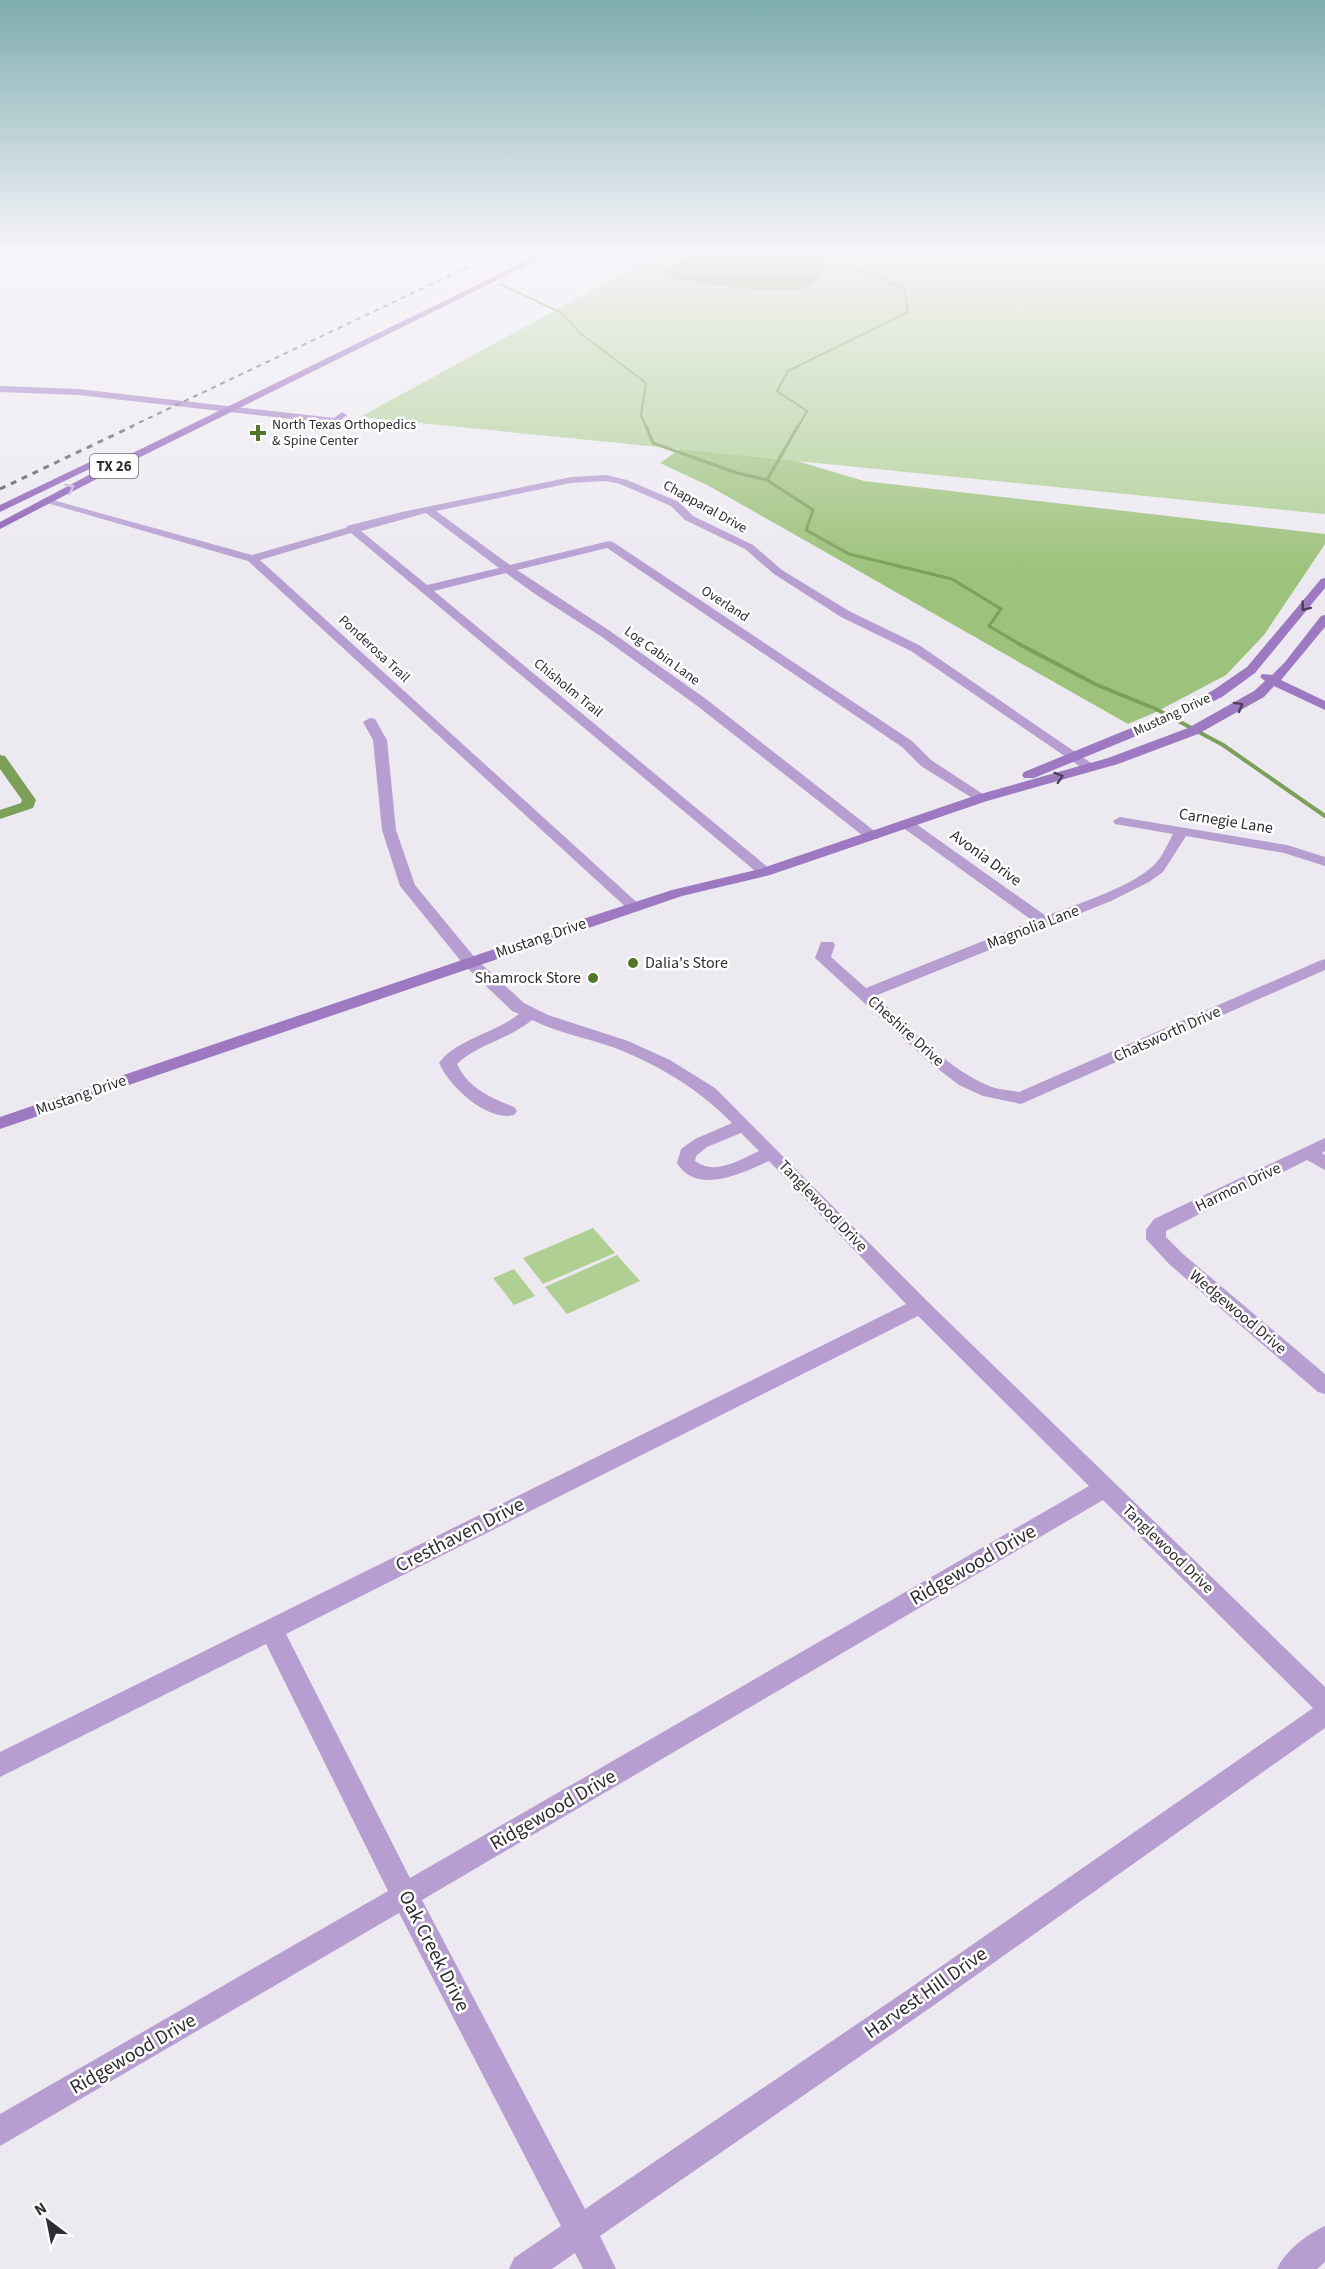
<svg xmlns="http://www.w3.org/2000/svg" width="1325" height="2269" font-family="'Source Sans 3',sans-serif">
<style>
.green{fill:#afcf93}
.forest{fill:#9dc27b}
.water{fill:#7c9f5a}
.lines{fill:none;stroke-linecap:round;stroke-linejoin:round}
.stream-far2{stroke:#7c9f5a;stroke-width:2}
.stream-far1{stroke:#7c9f5a;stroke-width:3}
.stream{stroke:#7c9f5a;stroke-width:4}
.canal{fill:#7c9f5a;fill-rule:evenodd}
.street{fill:#b69fd0;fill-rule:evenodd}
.secondary{fill:#9c79c1;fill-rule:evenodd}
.primary{fill:#8a5cb5;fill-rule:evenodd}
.rail-far1{stroke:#514f54;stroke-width:2;stroke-dasharray:5 5;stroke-linecap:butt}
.rail{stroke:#514f54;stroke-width:3;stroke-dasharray:6 6;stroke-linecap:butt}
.oneway{stroke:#cab6de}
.oneway2{stroke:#4a4055}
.poi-dot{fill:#53762e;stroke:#fff;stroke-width:2}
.labels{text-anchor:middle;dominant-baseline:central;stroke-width:5;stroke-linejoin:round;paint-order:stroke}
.far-poi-label{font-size:14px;fill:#2f2d31;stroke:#fff;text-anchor:start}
.far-street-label{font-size:14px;fill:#2f2d31;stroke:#fff}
.shield{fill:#fff;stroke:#6d6c6f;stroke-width:1.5}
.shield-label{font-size:15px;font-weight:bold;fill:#2f2d31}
.street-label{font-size:16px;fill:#2f2d31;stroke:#fff}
.poi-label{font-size:16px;fill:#2f2d31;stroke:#fff;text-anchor:start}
.near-street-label{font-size:20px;fill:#2f2d31;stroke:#fff}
</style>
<rect width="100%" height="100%" fill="#ede9f1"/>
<g class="green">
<path d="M658,254H1325V514L360,417Z"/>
<path d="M593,1228L615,1253L543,1284L523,1258Z"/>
<path d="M617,1255L640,1281L567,1314L545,1287Z"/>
<path d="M514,1269L535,1296L514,1305L493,1278Z"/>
</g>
<path class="forest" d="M680,449L797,461L864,481L1325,534V544L1264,635L1226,675L1156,712L1128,724L709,486L660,463Z"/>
<path class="water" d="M687,254H828L830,257C826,264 822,275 817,282C799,302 701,282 674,279L663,274L664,271Z"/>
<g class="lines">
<g class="stream-far2">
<path d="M456,254L464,260"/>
<path d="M500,284L562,313L580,333L646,383L641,415L646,427"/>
<path d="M798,427L807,411L777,391L788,371L908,312L904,288L848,265L854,254"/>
</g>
<g class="stream-far1">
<path d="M646,426L653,443L737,473L767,480"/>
<path d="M798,426L767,480L813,510L806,530L849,554L952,579L1001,609L989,626L1021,645"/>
</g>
<path class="stream" d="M1019,644L1097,685L1156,709L1223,745L1325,816"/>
<path class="canal" d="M0,755L5,756L36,800L33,808L0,819V810L21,803L22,800L0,769Z"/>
<g class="street">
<path d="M24,254L0,259V255Z"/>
<path d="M606,475L627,480L679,502L693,516L753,545L782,570L849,611L919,645L1097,767L1090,771L1085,770L911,651L841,617L774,574L745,549L685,520L671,506L620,484L606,481L571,483L436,511L510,565L609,541L613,542L912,741L931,760L989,798L987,801H977L921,766L902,747L607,548L517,570L610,631L706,699L877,833L879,836L877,839H867L696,705L602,637L535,594L506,573L434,591L770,869L772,872L770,875H760L351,533L260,560L642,907L639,910H629L248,561L40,501L45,498L49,499L252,555L346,528L347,526L402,512L571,477ZM426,513L499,568L427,585L361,531Z"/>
<path d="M370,718L375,719L387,740L396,830L415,885L476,959L524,1003L548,1015L628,1041L670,1060L715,1088L927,1301L1325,1687V1728L930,2008L600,2236L616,2269H583L575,2253L552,2269H509L514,2258L561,2226L399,1913L0,2146V2114L388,1891L266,1644L0,1777V1752L906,1304L769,1161C743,1173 697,1196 677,1163L681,1149L695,1139L732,1123C700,1090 659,1065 615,1048C588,1038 558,1033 532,1020C509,1039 476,1045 457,1064C468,1088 491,1098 514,1107L517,1111L514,1115C487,1122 449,1086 439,1063C455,1040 495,1033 519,1014L512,1011L464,965L400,886L382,830L373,740L363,722ZM741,1133L759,1151C739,1160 715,1176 695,1161L696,1156L707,1147ZM918,1316L1089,1486L410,1878L286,1634ZM1103,1500L1313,1708L910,1988L585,2209L422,1900Z"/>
<path d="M1120,817L1287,845L1325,857V866L1284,853L1186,836L1163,872L1149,882L1111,901L875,996C909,1026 949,1071 992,1087C1000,1090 1010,1090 1019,1092L1319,961L1325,959V970L1021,1104L983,1096L959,1085L929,1062L815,958L821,942H833L835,945L831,957L866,988L1033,921L902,827L900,824L902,821H912L1046,916C1077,904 1129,888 1153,866C1162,858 1167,845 1173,834L1115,824L1113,821Z"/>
<path d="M1325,1138V1151L1322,1153L1325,1155V1170L1307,1160L1166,1231V1237L1183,1254L1325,1374V1394L1318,1392L1169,1264L1146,1239V1230L1154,1219Z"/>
<path d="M1325,2226V2262L1317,2269H1277C1285,2251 1307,2234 1325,2226Z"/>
</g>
<g class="secondary">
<path d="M0,386L78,389L334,418L342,412L347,415L336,424L78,395L0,392Z"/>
<path d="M1325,578V588L1255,673L1222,697L1173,721L1034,778H1024L1022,775L1024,772L1163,715L1212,691L1247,667L1321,579Z"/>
<path d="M1325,615V627L1281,680L1325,701V710L1274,686L1264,697L1198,734L1118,764L987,801L770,875L682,896L0,1129V1117L589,917L672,890L760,869L977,795L1108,758L1188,728L1254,691L1265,681L1260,677L1262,674L1272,675L1285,662L1321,616Z"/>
</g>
<g class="primary">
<path d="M540,254H550L112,471L0,529V522L104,467Z"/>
<path d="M98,458L103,461L102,463L0,512V505Z"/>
</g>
<path class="rail-far1" d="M130,427L495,254"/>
<path class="rail" d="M0,489L133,426"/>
</g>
<defs><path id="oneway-chevron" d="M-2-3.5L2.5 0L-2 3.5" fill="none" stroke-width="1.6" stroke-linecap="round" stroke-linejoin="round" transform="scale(1.5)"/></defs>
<use class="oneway" href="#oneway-chevron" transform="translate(70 488) rotate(-27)"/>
<g class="oneway2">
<use href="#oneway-chevron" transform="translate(1305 607) rotate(128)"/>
<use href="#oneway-chevron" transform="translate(1239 706) rotate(-29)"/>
<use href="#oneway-chevron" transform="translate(1059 777) rotate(-18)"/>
</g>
<linearGradient id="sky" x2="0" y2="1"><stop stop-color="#7dacaf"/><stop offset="0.44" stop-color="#f7f5f9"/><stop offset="1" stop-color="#f7f5f9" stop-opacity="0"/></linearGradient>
<rect width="1325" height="572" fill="url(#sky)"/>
<g class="poi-dot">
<path d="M255 424h6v6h6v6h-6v6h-6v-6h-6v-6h6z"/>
<circle cx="633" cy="963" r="6"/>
<circle cx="593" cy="978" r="6"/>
</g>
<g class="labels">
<g class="far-poi-label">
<text x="272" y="425">North Texas Orthopedics<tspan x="272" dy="16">&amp; Spine Center</tspan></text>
</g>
<g class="far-street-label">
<text transform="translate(705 507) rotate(29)">Chapparal Drive</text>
<text transform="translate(725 604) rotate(33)">Overland</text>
<text transform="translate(374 649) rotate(43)">Ponderosa Trail</text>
<text transform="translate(662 656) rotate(36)">Log Cabin Lane</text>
<text transform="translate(568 688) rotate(39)">Chisholm Trail</text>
<text transform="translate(1172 715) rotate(-25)">Mustang Drive</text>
</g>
<rect class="shield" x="90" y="454" width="48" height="24" rx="4.5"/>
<g class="shield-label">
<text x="114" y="466">TX 26</text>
</g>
<g class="street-label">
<text transform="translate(1226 821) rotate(9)">Carnegie Lane</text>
<text transform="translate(986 858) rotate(36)">Avonia Drive</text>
<text transform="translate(1033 927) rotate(-21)">Magnolia Lane</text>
<text transform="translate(541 938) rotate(-19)">Mustang Drive</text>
<text transform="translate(906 1031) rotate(42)">Cheshire Drive</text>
<text transform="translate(1167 1034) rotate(-24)">Chatsworth Drive</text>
<text transform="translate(81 1095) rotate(-19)">Mustang Drive</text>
<text transform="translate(1238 1187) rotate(-26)">Harmon Drive</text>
<text transform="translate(823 1206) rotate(46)">Tanglewood Drive</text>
<text transform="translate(1238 1312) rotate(40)">Wedgewood Drive</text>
<text transform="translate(1168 1549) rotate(44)">Tanglewood Drive</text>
</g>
<g class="poi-label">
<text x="645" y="963">Dalia's Store</text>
<text x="581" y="978" text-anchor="end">Shamrock Store</text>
</g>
<g class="near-street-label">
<text transform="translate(460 1535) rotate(-27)">Cresthaven Drive</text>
<text transform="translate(973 1565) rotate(-30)">Ridgewood Drive</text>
<text transform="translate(553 1810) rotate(-30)">Ridgewood Drive</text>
<text transform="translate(434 1951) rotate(63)">Oak Creek Drive</text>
<text transform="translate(926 1993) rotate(-35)">Harvest Hill Drive</text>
<text transform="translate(133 2054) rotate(-30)">Ridgewood Drive</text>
</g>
</g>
<g transform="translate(48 2221) rotate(328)" stroke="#ffffff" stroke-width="4.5" paint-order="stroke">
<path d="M0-4.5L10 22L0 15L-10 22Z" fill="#2f2d31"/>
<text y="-9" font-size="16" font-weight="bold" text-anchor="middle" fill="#2f2d31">N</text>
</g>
</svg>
